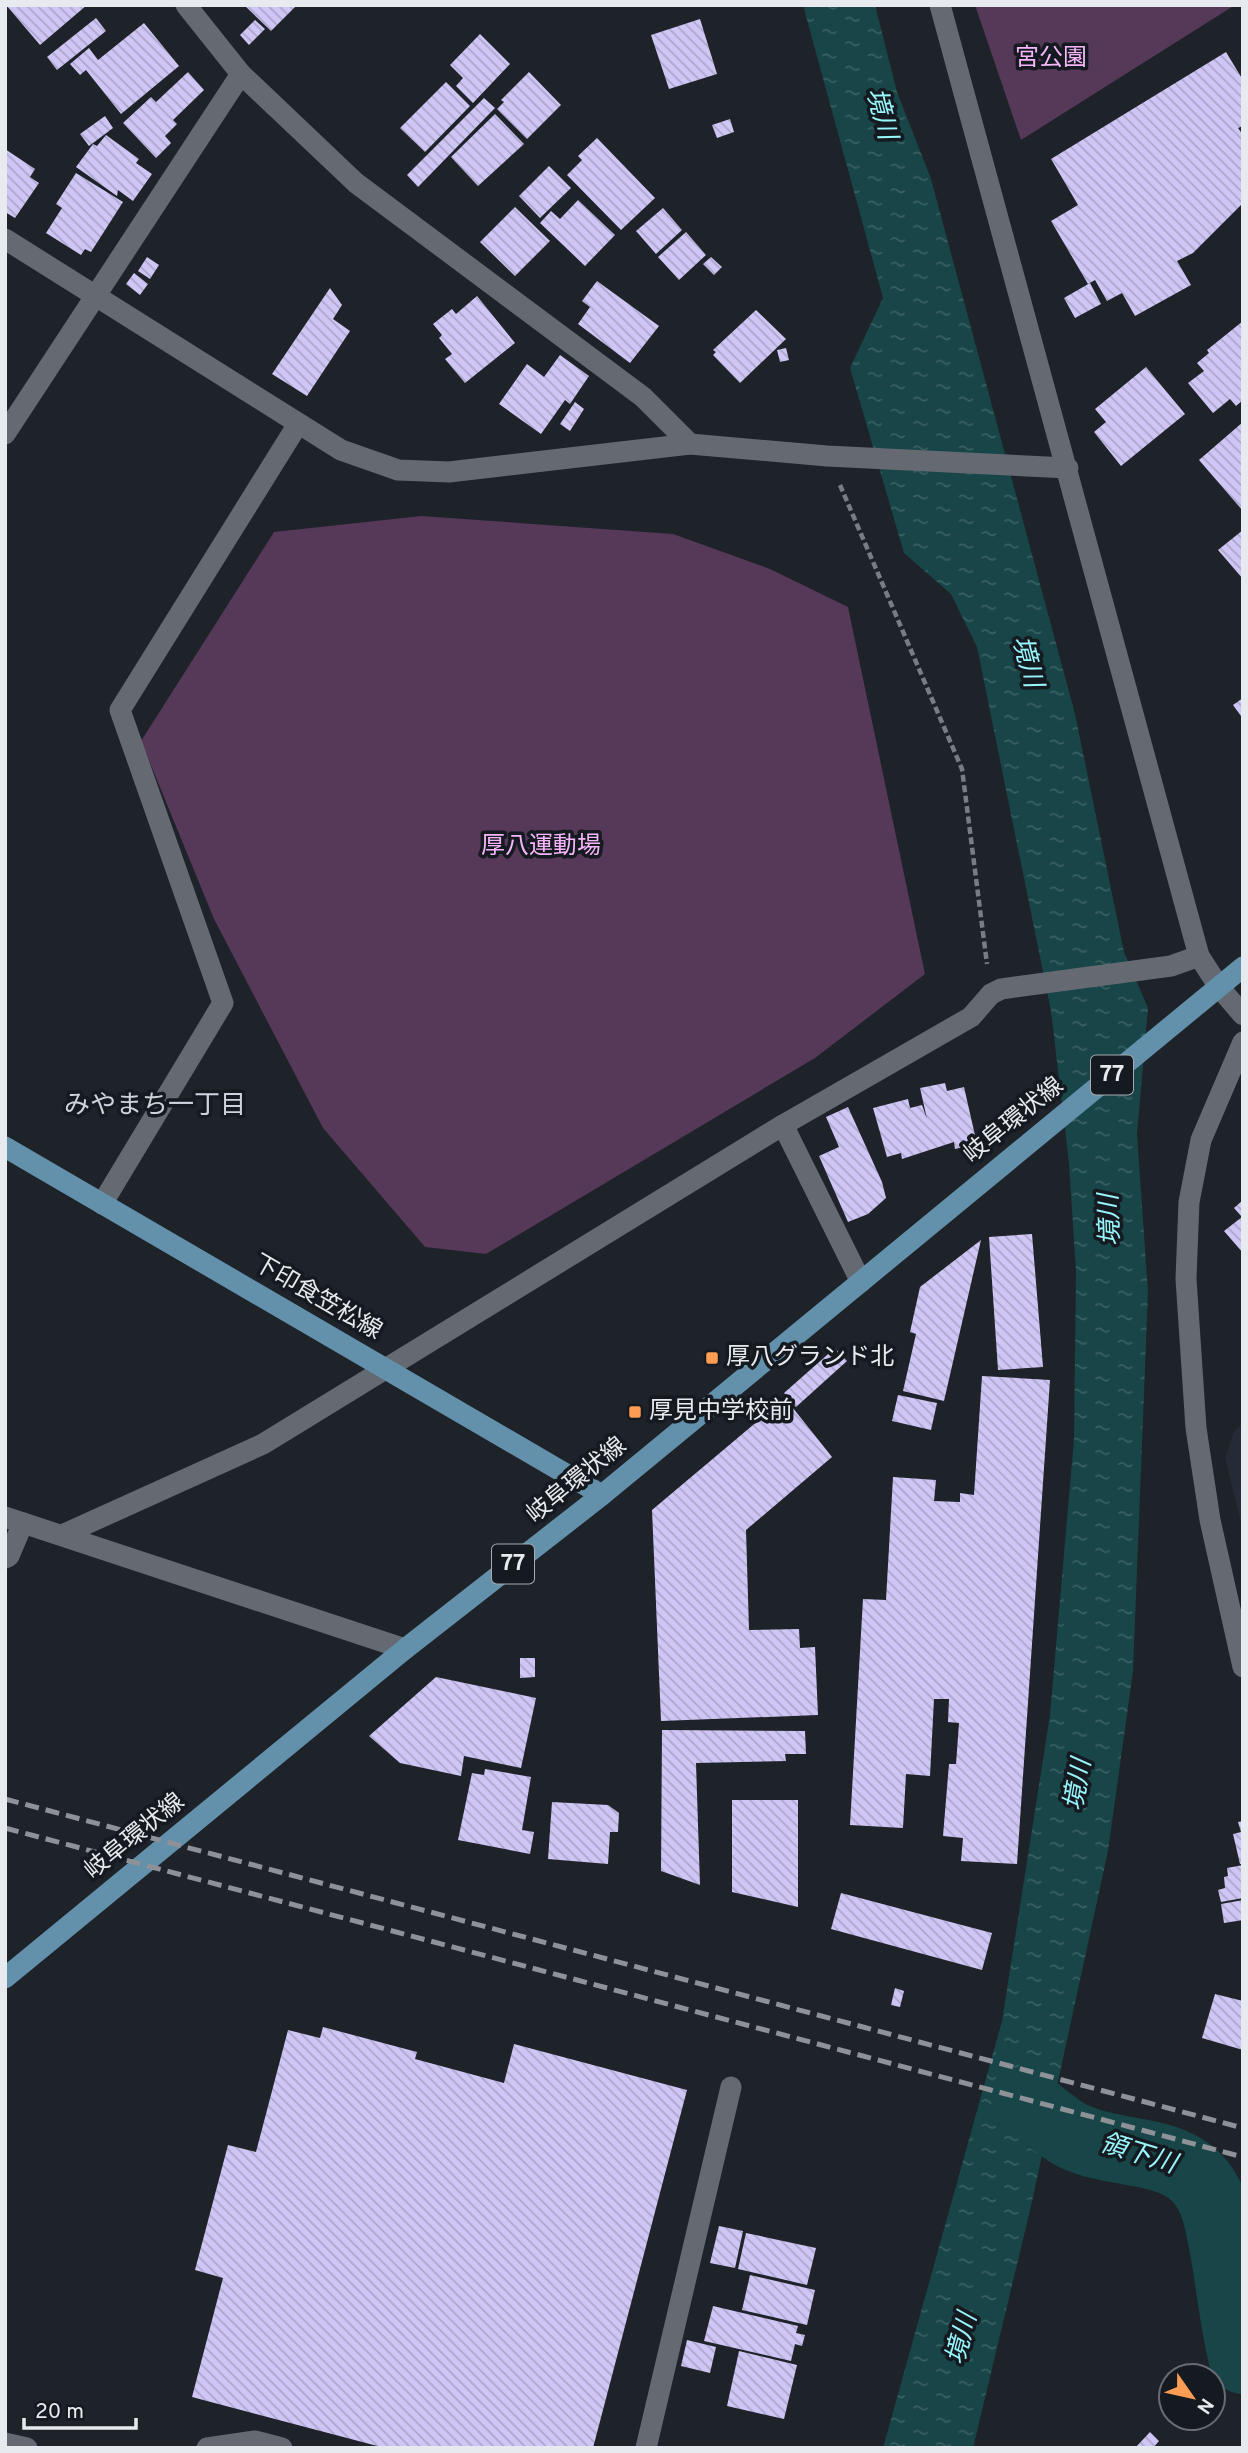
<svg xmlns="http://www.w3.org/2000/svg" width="1248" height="2453" font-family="Overpass,'Noto Sans JP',sans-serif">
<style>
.built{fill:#242a36}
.green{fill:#563858}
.water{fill:url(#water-ripples)}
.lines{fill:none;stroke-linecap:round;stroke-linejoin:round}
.river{stroke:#174548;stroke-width:68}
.building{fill:url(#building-back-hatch)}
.path{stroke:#797d83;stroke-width:4.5;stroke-dasharray:7 3.5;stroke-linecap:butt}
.minor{stroke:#656972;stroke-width:21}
.major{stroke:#6390aa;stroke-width:21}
.rail{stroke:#8e9197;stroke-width:5;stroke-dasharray:14 7;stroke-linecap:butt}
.poi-dot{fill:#fc9d53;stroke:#151920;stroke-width:2.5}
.labels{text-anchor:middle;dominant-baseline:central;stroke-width:7;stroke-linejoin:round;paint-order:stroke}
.shield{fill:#151920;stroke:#a8abb1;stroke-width:2}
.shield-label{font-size:23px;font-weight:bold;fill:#e7eaef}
.park-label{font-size:24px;fill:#f5b6f9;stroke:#151920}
.street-label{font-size:24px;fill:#e7eaef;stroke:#151920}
.poi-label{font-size:24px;fill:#e7eaef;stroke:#151920;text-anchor:start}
.water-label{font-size:26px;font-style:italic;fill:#97f5fb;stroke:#151920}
.neighbourhood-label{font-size:26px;fill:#cdd2dc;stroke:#151920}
</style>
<defs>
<pattern id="water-ripples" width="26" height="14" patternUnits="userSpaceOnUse" patternTransform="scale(1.75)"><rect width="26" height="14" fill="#174548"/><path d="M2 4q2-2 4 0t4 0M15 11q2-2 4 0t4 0" fill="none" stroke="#396063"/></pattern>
<pattern id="building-back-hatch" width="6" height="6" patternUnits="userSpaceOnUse" patternTransform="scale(1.75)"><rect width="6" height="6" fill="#cfc6f6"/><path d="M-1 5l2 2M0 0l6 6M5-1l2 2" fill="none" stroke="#aca6ca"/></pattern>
</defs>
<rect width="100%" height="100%" fill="#1e2229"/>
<path class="built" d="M1243,1423V1531L1225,1458L1234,1432Z"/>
<g class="green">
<path d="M975,5H1235L1021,140Z"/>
<path d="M421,516L673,534L770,569L848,607L925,974L815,1058L486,1254L425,1247L323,1128L214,919L141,741L274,532Z"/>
</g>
<path class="water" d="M803,5H875L897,92L931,179L1075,714L1124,952L1148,1008L1137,1134L1148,1292L1133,1671L1108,1851L1031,2206L973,2448H883L1002,2021L1050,1715L1074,1439L1076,1272L1069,1163L1051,1011L977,647L951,594L904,553L850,368L883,298Z"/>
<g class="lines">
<path class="river" d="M1025,2101C1040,2112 1056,2127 1073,2136C1127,2162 1198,2139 1217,2217C1229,2264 1231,2313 1243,2360"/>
</g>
<g class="building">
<path d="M6,5H87L40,45Z"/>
<path d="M244,5H297L271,31Z"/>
<path d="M96,18L106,31L57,70L47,57Z"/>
<path d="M700,19L717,74L669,89L651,35Z"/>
<path d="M255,20L265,29L249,45L240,35Z"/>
<path d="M144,23L179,66L121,114L86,70L80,75L70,64L89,48L98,60Z"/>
<path d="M480,34L510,64L473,103L456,86L463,78L450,65Z"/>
<path d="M1226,52L1243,80V126L1238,128L1243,135V203L1193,253L1177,261L1191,285L1135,316L1122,293L1107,301L1095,280L1088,284L1051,221L1078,205L1051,159Z"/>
<path d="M188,72L204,90L173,120L177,124L165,136L171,143L156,158L123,123L151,97L156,102Z"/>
<path d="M529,72L561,105L527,139L497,109L504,102L501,100Z"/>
<path d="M446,82L470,106L425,152L400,128Z"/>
<path d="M484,98L495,108L418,187L407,175Z"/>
<path d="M495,114L524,144L478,186L451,157Z"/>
<path d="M105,116L113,128L89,146L80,134Z"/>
<path d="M730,119L734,132L717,138L712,125Z"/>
<path d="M106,135L139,159L136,163L152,174L133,201L118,190L117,196L76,167L93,144L97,146Z"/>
<path d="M597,138L655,198L621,230L567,175L582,160L578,156Z"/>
<path d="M5,149L35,169L30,177L39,183L15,218L5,212Z"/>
<path d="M549,166L571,188L540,218L519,196Z"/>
<path d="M76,173L123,202L91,252L85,249L81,255L46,233L62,208L56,204Z"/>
<path d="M578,200L615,235L585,266L540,223L551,211L560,219Z"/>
<path d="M515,207L550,241L515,276L480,242Z"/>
<path d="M663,208L682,230L656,254L636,231Z"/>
<path d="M686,232L706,255L679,280L658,257Z"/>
<path d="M147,257L159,265L150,279L138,271Z"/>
<path d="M711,257L722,267L714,275L703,264Z"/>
<path d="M134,273L148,284L140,295L126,284Z"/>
<path d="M597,281L659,326L630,363L578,324L590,307L582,301Z"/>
<path d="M1090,283L1101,304L1075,318L1064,298Z"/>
<path d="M330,288L342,305L333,319L350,331L307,396L272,374Z"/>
<path d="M477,296L515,343L465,383L445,359L452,354L439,338L442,335L433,324L452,309L456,314Z"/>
<path d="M756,310L786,339L740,383L713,355L716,352L713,350Z"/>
<path d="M1243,321V400L1236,406L1230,399L1213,413L1188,383L1204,371L1197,363L1209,353L1207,350Z"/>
<path d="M786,348L789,360L780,362L777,350Z"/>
<path d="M560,355L589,376L570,404L565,400L541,434L499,404L527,364L544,377Z"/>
<path d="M1146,367L1185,414L1121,466L1094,432L1106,422L1095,409Z"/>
<path d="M575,402L584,409L570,431L560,424Z"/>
<path d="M1243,422V511L1199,460Z"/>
<path d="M1243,530V579L1218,550Z"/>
<path d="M1243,698V719L1233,705Z"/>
<path d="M945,1083L947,1091L964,1087L977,1144L955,1149L954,1142L902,1159L901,1153L887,1157L873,1108L908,1099L910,1108L922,1105L927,1119L920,1088Z"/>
<path d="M848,1107L882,1182L886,1198L868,1214L848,1222L819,1156L839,1147L826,1117Z"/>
<path d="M1243,1200V1253L1224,1231L1242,1217L1234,1208Z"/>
<path d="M1032,1234L1043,1367L998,1370L989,1237Z"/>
<path d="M981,1240L944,1401L903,1391L916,1334L910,1332L920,1287Z"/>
<path d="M835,1348L847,1361L796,1407L784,1393Z"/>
<path d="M982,1376L1050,1380L1017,1864L961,1861L963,1838L943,1836L949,1764H956L959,1723L948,1722L949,1699H934L930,1776L906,1774L903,1828L850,1825L863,1599L886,1600L893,1477L936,1480L934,1501L960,1502V1493L974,1495Z"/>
<path d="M898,1395L937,1403L931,1430L892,1421Z"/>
<path d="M785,1398L832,1457L746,1530L749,1630L799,1629L800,1648L815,1647L818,1715L661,1721L652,1510Z"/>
<path d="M520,1658H535V1677L520,1678Z"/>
<path d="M436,1677L536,1698L521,1768L464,1756L461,1776L400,1763L369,1736Z"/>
<path d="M662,1730L805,1731L806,1754H785L786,1761L696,1763L700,1885L661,1871Z"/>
<path d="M485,1769L531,1777L522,1830L534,1832L530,1854L458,1840L472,1773L484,1775Z"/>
<path d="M732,1800H798V1907L732,1892Z"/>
<path d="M552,1802L608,1805L619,1813L618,1832H610L608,1864L548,1859Z"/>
<path d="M1243,1821V1864H1240L1233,1834L1241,1832L1238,1822Z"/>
<path d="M1243,1865V1898L1221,1902L1218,1890L1225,1888L1224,1877L1228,1876L1227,1868Z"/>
<path d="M841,1893L992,1933L982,1970L831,1929Z"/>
<path d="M1243,1900V1920L1224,1923L1221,1904Z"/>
<path d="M895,1988L904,1991L900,2007L891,2005Z"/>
<path d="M1215,1994L1243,2001V2050L1202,2038Z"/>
<path d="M323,2027L417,2052L415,2059L504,2083L514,2044L687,2090L593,2448H385L192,2397L223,2278L195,2270L228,2145L256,2152L288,2030L320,2038Z"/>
<path d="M719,2226L743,2231L735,2268L710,2263Z"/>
<path d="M746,2233L816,2248L807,2285L738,2269Z"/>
<path d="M750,2275L815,2290L807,2325L742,2310Z"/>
<path d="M713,2306L798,2326L796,2333L805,2335L802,2346L795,2344L791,2361L704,2341Z"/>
<path d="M687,2340L716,2347L710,2373L681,2366Z"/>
<path d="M739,2351L797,2365L784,2419L727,2406Z"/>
<path d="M1150,2432L1159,2441L1153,2448H1135Z"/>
</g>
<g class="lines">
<path class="path" d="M840,485L962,769L987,964"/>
<g class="minor">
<path d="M186,5L241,74L356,183L643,397L690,444"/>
<path d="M940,5L1199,956L1219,987L1243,1015"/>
<path d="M5,239L341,450L398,470L449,472L690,444L827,456L1068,468"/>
<path d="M5,434L241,74"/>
<path d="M1243,1042L1201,1140L1189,1202L1186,1279L1196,1428L1210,1520L1243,1667"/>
<path d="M783,1125L861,1282"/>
<path d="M102,1204L223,1003L120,710L298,424"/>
<path d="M5,1517L405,1649"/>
<path d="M62,1535L263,1444L783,1125L971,1017L991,994L1001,989L1171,966L1199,956"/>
<path d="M5,1558L9,1556L23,1523"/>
<path d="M5,2443L27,2448"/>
<path d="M207,2448L255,2441L282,2448"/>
<path d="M646,2448L731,2087"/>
</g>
<g class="major">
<path d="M5,1147L602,1495"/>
<path d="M5,1978L405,1649L602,1495L1243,967"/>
</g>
<g class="rail">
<path d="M5,1799L1243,2128"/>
<path d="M5,1828L1243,2157"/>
</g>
</g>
<g class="poi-dot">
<rect x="705" y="1351" width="14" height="14" rx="3.5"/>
<rect x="628" y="1405" width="14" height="14" rx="3.5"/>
</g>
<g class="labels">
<g class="shield">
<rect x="1091" y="1055.5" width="42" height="39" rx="5"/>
<rect x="492" y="1544.5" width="42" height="39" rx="5"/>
</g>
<g class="shield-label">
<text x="1112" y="1075">77</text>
<text x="513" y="1564">77</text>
</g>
<g class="park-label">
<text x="1051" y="59">宮公園</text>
<text x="541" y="847">厚八運動場</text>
</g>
<g class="street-label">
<text transform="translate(1014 1121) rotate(-39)">岐阜環状線</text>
<text transform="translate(317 1298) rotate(30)">下印食笠松線</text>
<text transform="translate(577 1481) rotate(-39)">岐阜環状線</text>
<text transform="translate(135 1837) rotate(-39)">岐阜環状線</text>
</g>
<g class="poi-label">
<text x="726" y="1358">厚八グランド北</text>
<text x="649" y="1412">厚見中学校前</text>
</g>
<g class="water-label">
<text transform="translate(880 114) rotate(75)">境川</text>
<text transform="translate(1026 662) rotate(75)">境川</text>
<text transform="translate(1111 1220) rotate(-92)">境川</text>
<text transform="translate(1079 1785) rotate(-80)">境川</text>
<text transform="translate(1138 2155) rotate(17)">領下川</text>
<text transform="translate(963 2339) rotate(-75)">境川</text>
</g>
<g class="neighbourhood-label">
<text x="155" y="1106">みやまち一丁目</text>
</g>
</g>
<rect width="1248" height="2453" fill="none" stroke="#e7eaef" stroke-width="14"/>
<g transform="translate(1192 2397) rotate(124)"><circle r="33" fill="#151920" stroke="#696d73" stroke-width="2"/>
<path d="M0-5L12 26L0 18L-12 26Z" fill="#fc9d53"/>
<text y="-10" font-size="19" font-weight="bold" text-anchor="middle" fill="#e7eaef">N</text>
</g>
<path d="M24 2418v10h112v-10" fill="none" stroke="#e7eaef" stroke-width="3.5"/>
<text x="35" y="2418" font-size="21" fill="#e7eaef" stroke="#151920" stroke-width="5" paint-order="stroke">20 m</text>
</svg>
